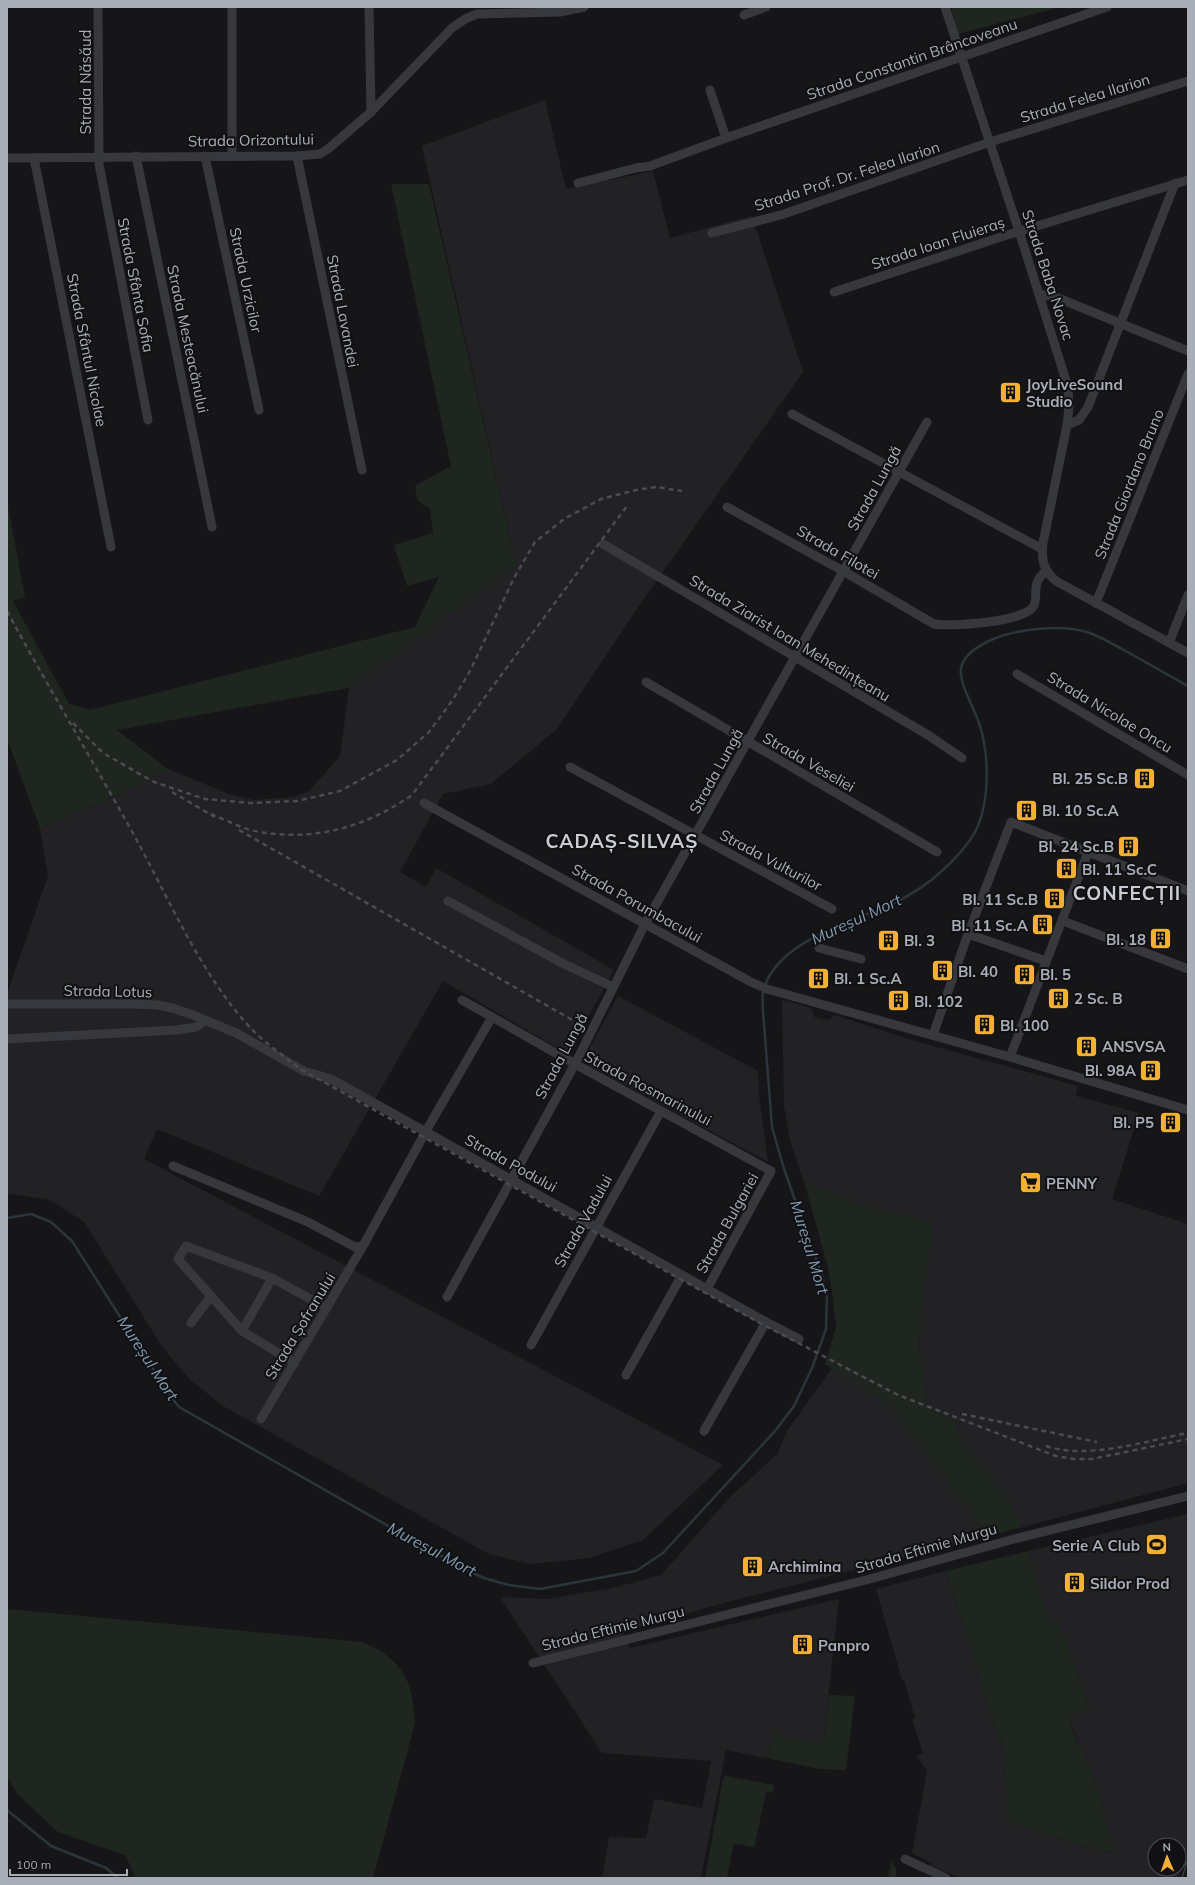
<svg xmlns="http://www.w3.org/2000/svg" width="1195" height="1885" font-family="Mulish,sans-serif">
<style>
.built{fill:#222225;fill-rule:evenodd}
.green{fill:#1e261f}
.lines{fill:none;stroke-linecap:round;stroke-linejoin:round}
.stream{stroke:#2c353c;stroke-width:2.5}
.minor{stroke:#37383d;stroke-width:9}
.tram{stroke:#4a4c52;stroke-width:1}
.rail{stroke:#4a4c52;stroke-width:2.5;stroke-dasharray:5 4;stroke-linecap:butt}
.labels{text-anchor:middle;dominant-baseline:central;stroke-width:4;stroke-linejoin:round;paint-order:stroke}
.street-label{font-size:15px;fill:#a8adb8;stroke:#111113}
.poi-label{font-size:15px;font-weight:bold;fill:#a8adb8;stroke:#111113;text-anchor:start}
.water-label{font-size:16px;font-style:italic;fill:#7f9bb3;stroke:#111113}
.district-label{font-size:19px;font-weight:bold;letter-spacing:1px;fill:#c9ccd4;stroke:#111113}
</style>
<rect width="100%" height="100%" fill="#161618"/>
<g class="built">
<path d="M545,100L566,189L653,171L670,238L752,216L803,372L632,616L556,730L491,784L443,794L400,872L426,887L436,868L614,970L568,1054L443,981L319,1196L157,1129L144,1159L723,1465L643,1540L589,1558L531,1564L489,1554L223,1406L190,1380L163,1348L84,1222L50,1200L12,1194L7,1195V994L48,876L40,828L100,803L168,769L229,794L254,800L293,797L309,791L340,756L349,688L516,565L422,146Z"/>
<path d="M618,996L758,1071L759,1096L768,1162L582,1062Z"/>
<path d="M782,1000L812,1008L814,1017L828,1020L835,1015L908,1039L1078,1086L1076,1096L1139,1113L1112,1199L1188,1224V1483L1023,1527L1005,1494L958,1435L956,1421L928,1408L919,1345L924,1290L860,1204L804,1182L790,1140L784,1106Z"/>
<path d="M832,1368L878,1398L894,1411L987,1536L720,1604L624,1632L630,1648L839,1599L823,1745L773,1734L767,1758L726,1750L701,1878H602L609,1837L646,1838L654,1799L702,1808L711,1761L602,1753L500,1597L547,1599L613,1588L661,1575L730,1497L777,1454L787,1431Z"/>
<path d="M1188,1514V1845L1178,1878H961L931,1866L932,1863L912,1853L927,1771L917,1756L923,1753L912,1719L915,1718L904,1680H902L876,1589L946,1571L998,1737L1002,1736L1008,1822L1056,1838L1114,1854L1100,1798L1081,1744L1079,1745L1068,1717L1089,1708L1059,1623L1050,1625L1028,1551ZM1155,1845H1179V1869H1155Z"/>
</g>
<g class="green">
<path d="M951,7H1060L958,34Z"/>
<path d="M391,184H429L516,565L349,688L117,730L168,769L100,803L40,828L7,739V501L25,597L13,601L69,704L90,710L415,627L439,577L407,586L394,545L433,533L430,509L417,500L415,486L451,466Z"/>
<path d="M804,1182L860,1204L934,1222L924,1290L919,1345L928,1408L956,1421L958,1435L1005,1494L1023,1527L987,1536L894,1411L878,1398L825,1364L836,1327L833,1298L828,1267Z"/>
<path d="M1028,1551L1050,1624L1059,1622L1089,1708L1068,1717L1078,1745L1081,1744L1100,1798L1115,1854L1056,1838L1008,1822L1002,1736L998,1737L946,1571Z"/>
<path d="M7,1609L363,1642C403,1660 413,1680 415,1723L373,1878H136L125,1855L58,1832L18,1795L7,1776Z"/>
<path d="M829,1695L855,1696L846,1770L819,1769L767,1758L773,1734L823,1744Z"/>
<path d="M726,1776L774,1785L773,1793L766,1791L755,1845L753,1847L736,1844L733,1846L727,1878H705L723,1779Z"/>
<path d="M891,1861L896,1868V1878H888Z"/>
</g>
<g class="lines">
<g class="stream">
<path d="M7,1218L31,1214L51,1222L72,1241L169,1394L179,1407L464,1569L484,1578L509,1585L540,1589L636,1571L663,1553L775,1431L794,1406L812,1368L826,1329L827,1294L822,1276L784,1169L772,1127L763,1011C763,1005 762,998 763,993C773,942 852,922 892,904C911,895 927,885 943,870C956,858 971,842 978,826C990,797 989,752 979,723C974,708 959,683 961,669C963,655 980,645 991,640C1016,629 1060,624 1087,632C1099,636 1111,643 1122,649C1144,661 1166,674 1188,686"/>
<path d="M7,1810L51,1846L106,1868L118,1878"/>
</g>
<g class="minor">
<path d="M98,7L99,164L148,420"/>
<path d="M232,7V156"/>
<path d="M369,7L371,112"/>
<path d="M945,7L1019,231L1068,387L1069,407L1067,425L1043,543C1041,559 1043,570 1056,581L1188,653"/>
<path d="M744,15L766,7"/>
<path d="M710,90L726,138"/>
<path d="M136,156L212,527"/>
<path d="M205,156L259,410"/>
<path d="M297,156L362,470"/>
<path d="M7,158L297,156L320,154L328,149L371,112L452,28L465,19L477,14L560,12L584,7"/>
<path d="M34,158L111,547"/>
<path d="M578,183L636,168L650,166L726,138L1107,7"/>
<path d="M712,233L784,214L990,142L1188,81"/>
<path d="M834,292L1004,236L1188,180"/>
<path d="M1039,294L1058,298L1188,351"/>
<path d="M792,414L1042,549"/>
<path d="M1067,425L1079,420L1088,407L1175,183"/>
<path d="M727,507L843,571L934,624C951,627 1023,622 1033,607C1038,600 1034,590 1037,583C1038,578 1043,574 1046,570"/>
<path d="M603,544L928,735L962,758"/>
<path d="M1096,603L1188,374"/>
<path d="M1169,643L1188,595"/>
<path d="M1017,674L1188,775"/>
<path d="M646,682L937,852"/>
<path d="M570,767L832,909"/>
<path d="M424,803L751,982L767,989L1010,1057L1188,1110"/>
<path d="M448,901L562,963L613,987"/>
<path d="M1063,921L1188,969"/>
<path d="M968,934L1046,961"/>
<path d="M819,948L861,959"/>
<path d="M462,1000L575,1064L771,1171L707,1289"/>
<path d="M7,1004H133L158,1005L172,1008L193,1015L236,1033L304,1071L331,1079L766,1322L799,1339"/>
<path d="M933,1035L968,934L1011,822L1188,891"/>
<path d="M7,1039L176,1030L196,1027L206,1020"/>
<path d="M1010,1057L1088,852"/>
<path d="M173,1166L308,1222L355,1247L363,1246"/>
<path d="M447,1297L575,1064L645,924L927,422"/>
<path d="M191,1323L211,1296"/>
<path d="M242,1331L178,1259L186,1246L272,1278"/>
<path d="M531,1345L661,1111"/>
<path d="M295,1363L242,1331L272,1278L327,1308"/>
<path d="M626,1375L682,1275"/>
<path d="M261,1419L363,1246L426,1131L492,1017"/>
<path d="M704,1431L766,1322"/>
<path d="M533,1663L866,1580L1014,1539L1188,1496"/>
<path d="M905,1859L946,1878"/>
</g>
<path class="tram" d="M1182,1878L1188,1859"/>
<g class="rail">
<path d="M7,611C48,687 93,761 135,837C169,899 199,970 246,1023C262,1041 282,1055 302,1070L758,1322L898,1395L1056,1456L1074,1459H1092L1188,1439"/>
<path d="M73,723L103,753L154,782L205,799L251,803L297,801L340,791L397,760L429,732L452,701L470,671L514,578L535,542L564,519L601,499L636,490L656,487L682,491"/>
<path d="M172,792L215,817"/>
<path d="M211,814C223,819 237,826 250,830C309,843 363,829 412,795L627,506"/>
<path d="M239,830L574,1021"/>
<path d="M962,1414L1097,1442"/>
<path d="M1046,1446C1088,1460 1145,1441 1188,1433"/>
</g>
</g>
<defs>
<symbol id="building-square" viewBox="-11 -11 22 22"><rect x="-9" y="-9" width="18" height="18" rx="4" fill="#f2b134" stroke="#111113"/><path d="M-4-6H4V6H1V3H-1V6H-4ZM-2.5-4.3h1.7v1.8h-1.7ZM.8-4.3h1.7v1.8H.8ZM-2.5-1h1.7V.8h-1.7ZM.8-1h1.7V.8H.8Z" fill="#111"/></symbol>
<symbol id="supermarket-square" viewBox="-11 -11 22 22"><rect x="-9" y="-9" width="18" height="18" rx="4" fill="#f2b134" stroke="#111113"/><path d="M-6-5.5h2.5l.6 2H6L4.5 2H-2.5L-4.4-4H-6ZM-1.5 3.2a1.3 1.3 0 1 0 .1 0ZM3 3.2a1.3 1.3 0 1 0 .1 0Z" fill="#111"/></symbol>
<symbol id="stadium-square" viewBox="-11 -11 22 22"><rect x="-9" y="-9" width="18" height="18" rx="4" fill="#f2b134" stroke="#111113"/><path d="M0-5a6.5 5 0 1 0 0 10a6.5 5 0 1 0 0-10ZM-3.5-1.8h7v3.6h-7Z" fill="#111"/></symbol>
</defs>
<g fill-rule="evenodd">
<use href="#building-square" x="998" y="380" width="25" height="25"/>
<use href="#building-square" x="1132" y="766" width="25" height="25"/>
<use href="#building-square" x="1014" y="798" width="25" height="25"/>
<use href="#building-square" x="1116" y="834" width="25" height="25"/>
<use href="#building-square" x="1054" y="856" width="25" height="25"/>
<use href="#building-square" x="1042" y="886" width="25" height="25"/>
<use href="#building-square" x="1030" y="912" width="25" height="25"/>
<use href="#building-square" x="1148" y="926" width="25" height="25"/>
<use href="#building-square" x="876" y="928" width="25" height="25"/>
<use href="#building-square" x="930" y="958" width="25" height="25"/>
<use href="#building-square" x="1012" y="962" width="25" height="25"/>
<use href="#building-square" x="806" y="966" width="25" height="25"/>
<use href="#building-square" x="1046" y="986" width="25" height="25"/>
<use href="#building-square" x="886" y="988" width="25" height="25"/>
<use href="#building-square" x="972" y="1012" width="25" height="25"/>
<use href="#building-square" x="1074" y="1034" width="25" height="25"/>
<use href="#building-square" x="1138" y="1058" width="25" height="25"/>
<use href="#building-square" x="1158" y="1110" width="25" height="25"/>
<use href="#supermarket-square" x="1018" y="1170" width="25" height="25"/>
<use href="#stadium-square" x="1144" y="1532" width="25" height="25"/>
<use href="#building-square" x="740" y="1554" width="25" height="25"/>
<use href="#building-square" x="1062" y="1570" width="25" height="25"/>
<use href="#building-square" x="790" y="1632" width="25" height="25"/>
</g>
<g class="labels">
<g class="street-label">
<text transform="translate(912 59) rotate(-19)">Strada Constantin Brâncoveanu</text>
<text transform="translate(85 82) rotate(-90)">Strada Năsăud</text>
<text transform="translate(1085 98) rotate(-17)">Strada Felea Ilarion</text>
<text transform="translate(251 140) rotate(-1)">Strada Orizontului</text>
<text transform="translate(847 176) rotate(-18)">Strada Prof. Dr. Felea Ilarion</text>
<text transform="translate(938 243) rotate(-18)">Strada Ioan Fluieraș</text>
<text transform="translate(1048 275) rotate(72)">Strada Baba Novac</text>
<text transform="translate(246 280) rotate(78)">Strada Urzicilor</text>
<text transform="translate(136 285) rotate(79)">Strada Sfânta Sofia</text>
<text transform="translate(343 311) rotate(79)">Strada Lavandei</text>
<text transform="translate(188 339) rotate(78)">Strada Mesteacănului</text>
<text transform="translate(87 350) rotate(79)">Strada Sfântul Nicolae</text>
<text transform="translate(1129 484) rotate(-68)">Strada Giordano Bruno</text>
<text transform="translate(874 488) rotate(-61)">Strada Lungă</text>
<text transform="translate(838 552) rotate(30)">Strada Filotei</text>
<text transform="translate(790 638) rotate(31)">Strada Ziarist Ioan Mehedințeanu</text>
<text transform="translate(1110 712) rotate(31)">Strada Nicolae Oncu</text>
<text transform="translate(809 762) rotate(30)">Strada Veseliei</text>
<text transform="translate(716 771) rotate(-61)">Strada Lungă</text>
<text transform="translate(771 860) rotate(28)">Strada Vulturilor</text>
<text transform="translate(637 903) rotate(29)">Strada Porumbacului</text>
<text transform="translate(108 991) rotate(1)">Strada Lotus</text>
<text transform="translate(561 1056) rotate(-62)">Strada Lungă</text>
<text transform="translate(648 1088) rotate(28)">Strada Rosmarinului</text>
<text transform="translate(511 1163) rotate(29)">Strada Podului</text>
<text transform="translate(583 1221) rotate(-61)">Strada Vadului</text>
<text transform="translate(727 1223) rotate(-61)">Strada Bulgariei</text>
<text transform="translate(300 1326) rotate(-59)">Strada Șofranului</text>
<text transform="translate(926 1548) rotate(-16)">Strada Eftimie Murgu</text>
<text transform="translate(613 1628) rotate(-14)">Strada Eftimie Murgu</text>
</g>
<g class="poi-label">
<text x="1026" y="384">JoyLiveSound<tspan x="1026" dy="17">Studio</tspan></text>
<text x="1128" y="778" text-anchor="end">Bl. 25 Sc.B</text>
<text x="1042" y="810">Bl. 10 Sc.A</text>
<text x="1114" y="846" text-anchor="end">Bl. 24 Sc.B</text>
<text x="1082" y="869">Bl. 11 Sc.C</text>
<text x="1038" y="899" text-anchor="end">Bl. 11 Sc.B</text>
<text x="1028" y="925" text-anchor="end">Bl. 11 Sc.A</text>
<text x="1146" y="939" text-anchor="end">Bl. 18</text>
<text x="904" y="940">Bl. 3</text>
<text x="958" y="971">Bl. 40</text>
<text x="1040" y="974">Bl. 5</text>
<text x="834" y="978">Bl. 1 Sc.A</text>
<text x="1074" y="998">2 Sc. B</text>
<text x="914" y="1001">Bl. 102</text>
<text x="1000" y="1025">Bl. 100</text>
<text x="1102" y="1046">ANSVSA</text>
<text x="1136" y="1070" text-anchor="end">Bl. 98A</text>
<text x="1154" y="1122" text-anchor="end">Bl. P5</text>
<text x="1046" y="1183">PENNY</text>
<text x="1140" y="1545" text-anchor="end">Serie A Club</text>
<text x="768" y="1566">Archimina</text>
<text x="1090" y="1583">Sildor Prod</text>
<text x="818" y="1645">Panpro</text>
</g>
<g class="water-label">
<text transform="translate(856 919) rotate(-25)">Mureșul Mort</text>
<text transform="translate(810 1247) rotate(73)">Mureșul Mort</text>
<text transform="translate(148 1358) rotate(57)">Mureșul Mort</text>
<text transform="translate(432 1549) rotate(28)">Mureșul Mort</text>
</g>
<g class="district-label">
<text x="622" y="841">CADAȘ-SILVAȘ</text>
<text x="1127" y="893">CONFECȚII</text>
</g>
</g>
<rect width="1195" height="1885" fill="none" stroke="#a8adb8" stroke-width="16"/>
<g transform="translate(1167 1857) rotate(358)"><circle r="19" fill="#111113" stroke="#4d4f55"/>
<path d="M0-3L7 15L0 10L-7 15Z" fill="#f2b134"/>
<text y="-6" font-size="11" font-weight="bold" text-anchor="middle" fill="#a8adb8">N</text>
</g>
<path d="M10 1869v6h117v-6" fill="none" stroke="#a8adb8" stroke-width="2"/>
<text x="16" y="1869" font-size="12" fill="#a8adb8" stroke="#111113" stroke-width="3" paint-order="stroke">100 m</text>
</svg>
